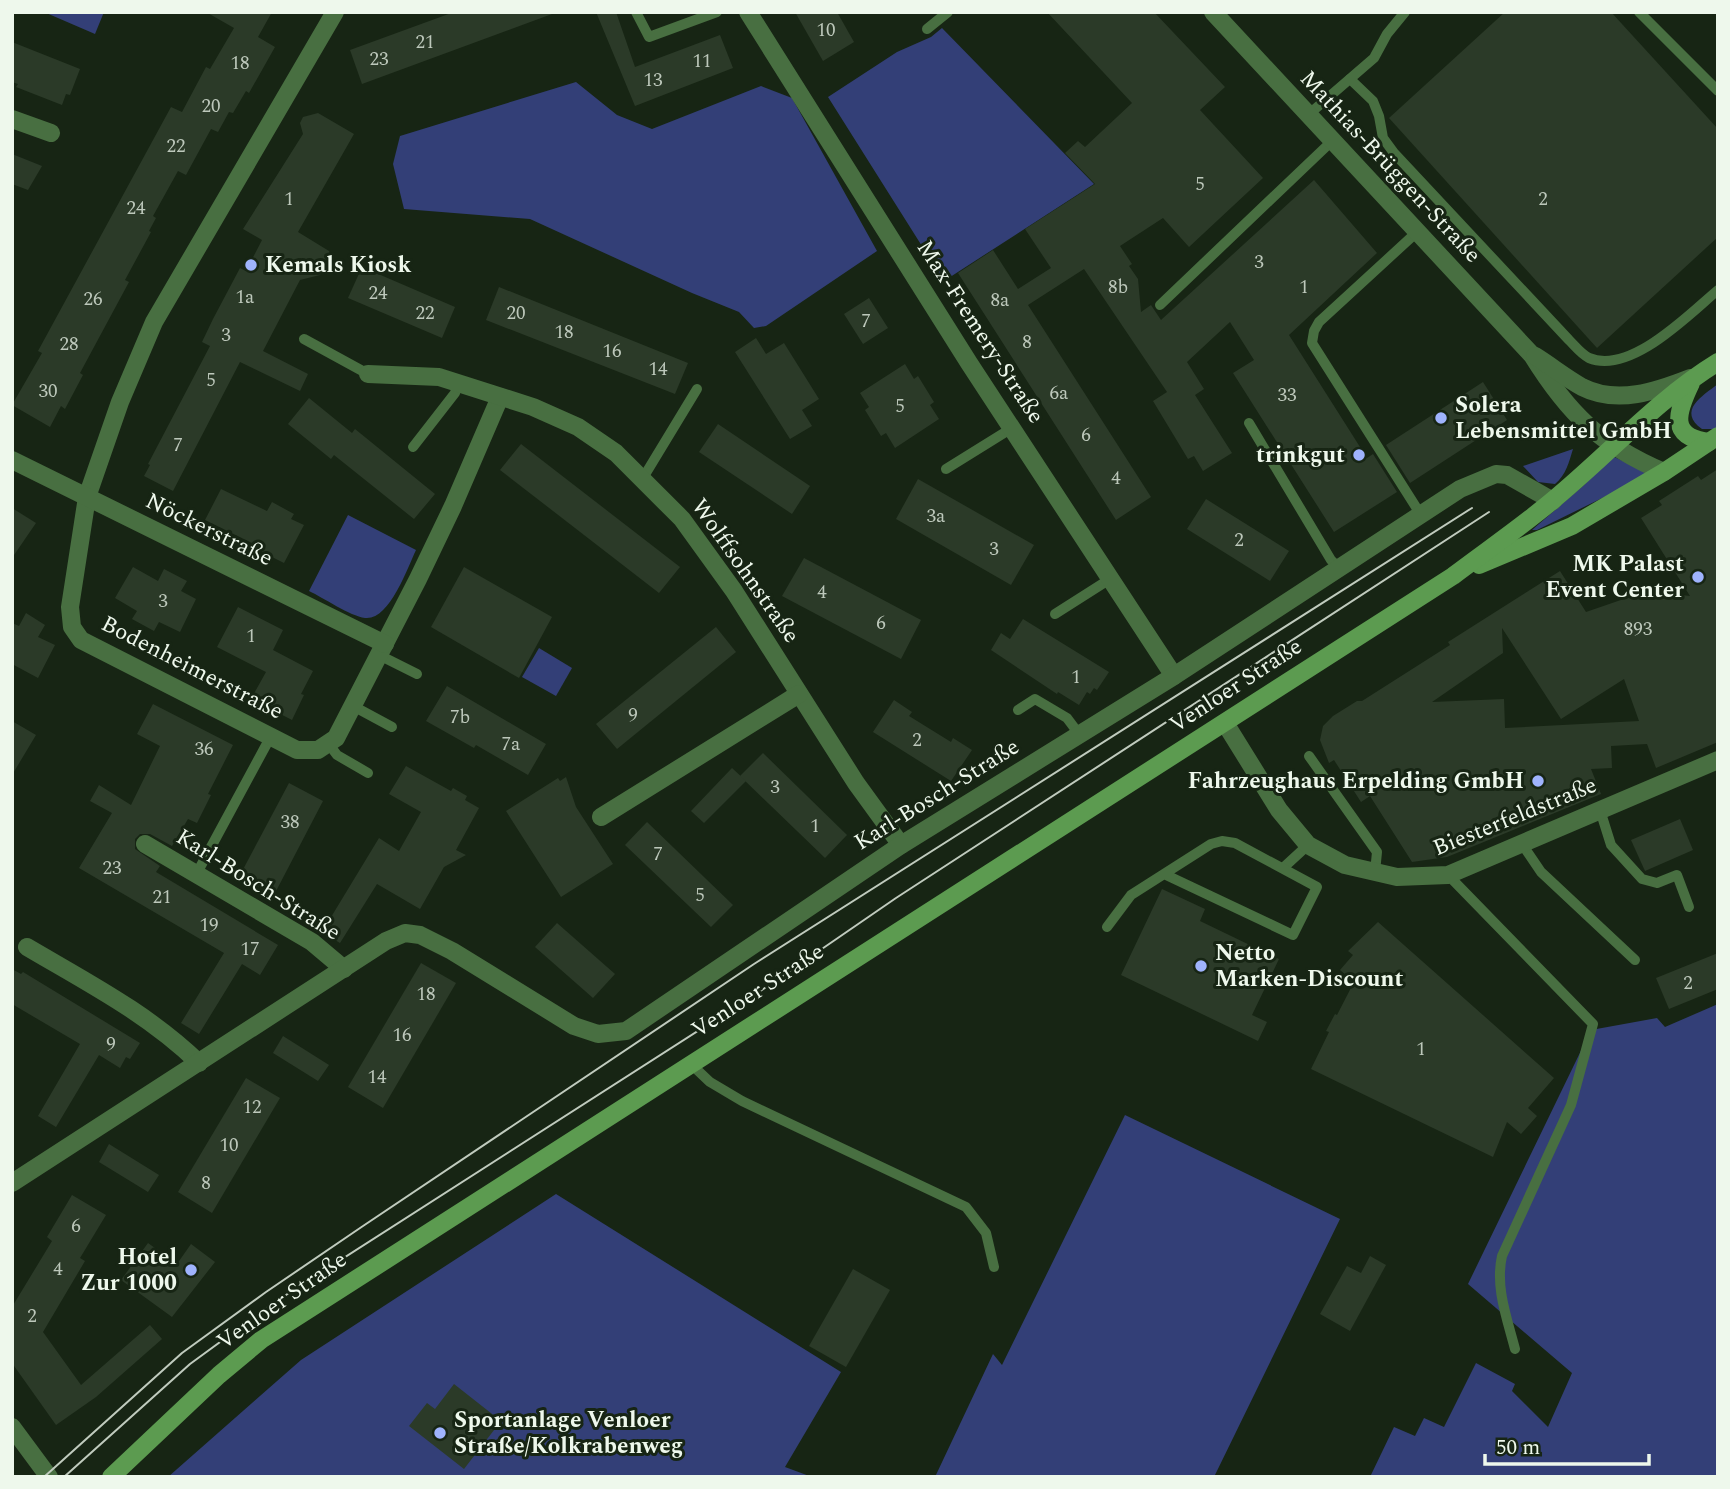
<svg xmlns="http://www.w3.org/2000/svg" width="1730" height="1489" font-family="Spectral,serif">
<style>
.green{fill:#333f77}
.building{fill:#2b3a28;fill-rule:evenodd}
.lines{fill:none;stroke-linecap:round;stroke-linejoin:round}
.service{stroke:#486f41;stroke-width:10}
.minor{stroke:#486f41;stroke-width:18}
.tertiary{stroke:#486f41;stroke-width:18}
.secondary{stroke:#5c9b50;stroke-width:18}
.tram{stroke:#c0cbbe;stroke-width:2}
.poi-dot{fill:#9fb3fd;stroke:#172514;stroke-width:2.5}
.labels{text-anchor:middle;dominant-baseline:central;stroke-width:6;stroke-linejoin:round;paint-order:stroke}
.number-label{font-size:19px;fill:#bdc8bb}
.street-label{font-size:23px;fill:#eef8ec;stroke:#172514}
.poi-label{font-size:23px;font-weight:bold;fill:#eef8ec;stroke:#172514;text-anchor:start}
</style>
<rect width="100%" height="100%" fill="#172514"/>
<g class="green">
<path d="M44,12H104L95,34Z"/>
<path d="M942,28L1094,184L944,281L828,97L897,52L931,37Z"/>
<path d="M576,82L617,115L652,129L761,86L792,98L877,251L766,326L754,328L739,312L692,293L530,219L404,209L393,164L400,136Z"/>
<path d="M1718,384V429H1702C1677,411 1702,396 1718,384Z"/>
<path d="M1573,449C1569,462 1566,475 1555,484L1538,482L1523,466Z"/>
<path d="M1612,456L1649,473L1643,478L1537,530H1532L1584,485Z"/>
<path d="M348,515L416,550C407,569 389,621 365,618C350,616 324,598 309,591Z"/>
<path d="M539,648L572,668L556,696L522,677Z"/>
<path d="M1718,1004V1477H1370L1394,1427L1415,1436L1424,1418L1444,1427L1476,1363L1515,1384L1512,1391L1548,1427L1572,1373L1468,1284L1591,1030L1657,1018L1665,1027Z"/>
<path d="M1125,1115L1340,1219L1214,1477H935L993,1354L1002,1365Z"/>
<path d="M556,1194L841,1372L785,1467L812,1477H168L301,1360Z"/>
</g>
<g class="building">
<path d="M206,12H272L258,37L275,47L249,93L246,91L233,113L229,112L218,132L211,129L186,175L178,171L153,216L156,218L149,231L151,232L125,280L129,282L80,373L83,375L65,409L61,406L50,427L12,405L42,353L38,351L171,107L182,112L206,67L210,69L234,28Z"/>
<path d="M454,12H551L552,14L362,84L350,50Z"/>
<path d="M596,12H616L635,67L720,35L733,68L635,106Z"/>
<path d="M795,12H837L854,42L823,61Z"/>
<path d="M1047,12H1154L1225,87L1200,110L1263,178L1189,247L1163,218L1120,246L1132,264L1129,266L1138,279L1141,312L1151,305L1161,320L1314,180L1377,253L1289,335L1367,458L1373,454L1397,492L1334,532L1233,373L1254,360L1230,322L1187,362L1204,389L1195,395L1232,453L1203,471L1194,456L1188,459L1153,401L1167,392L1084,269L1028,305L1151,497L1116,520L958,273L993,250L1018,289L1051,268L1025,229L1095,184L1065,153L1078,141L1085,147L1132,103Z"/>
<path d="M1505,12H1611L1718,129V237L1597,348L1389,118Z"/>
<path d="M12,42L80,69L70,95L66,94L62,105L16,87L18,84L12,82Z"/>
<path d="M318,113L354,134L298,232L329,251L331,257L320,275L300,280L263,351L308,374L300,391L240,362L173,491L144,476L150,465L148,464L210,346L202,342L213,319L240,268L246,271L262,240L243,229L303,134L300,123L303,117Z"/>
<path d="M12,154L42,166L28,190L12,184Z"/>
<path d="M362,267L455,307L442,338L348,298Z"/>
<path d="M499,287L688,363L675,394L486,320Z"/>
<path d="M869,298L888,328L863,344L844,314Z"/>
<path d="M756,338L766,354L784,343L819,399L802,410L812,426L790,439L735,352Z"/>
<path d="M905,364L914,379L918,376L934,402L930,405L939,419L895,448L886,433L881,436L865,410L869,407L860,393Z"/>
<path d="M1483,382L1507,420L1410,483L1386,445Z"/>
<path d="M309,398L352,433L355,429L435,494L414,519L334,455L331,459L288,424Z"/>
<path d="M718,424L810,486L792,514L699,452Z"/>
<path d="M521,444L680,567L659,593L500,470Z"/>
<path d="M1718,469V742L1656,768L1647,744L1611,746L1612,768L1591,769L1601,794L1447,857L1412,862L1370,796L1361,802L1334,760L1329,763L1320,740L1323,726L1333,716L1357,701H1362L1450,645L1448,642L1560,571L1586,612L1647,591L1690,596L1641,518L1662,505L1659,501L1698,476L1701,480ZM1502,628L1561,719L1624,679L1639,721L1505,728L1504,699L1432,702L1503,653Z"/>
<path d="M918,479L1034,545L1011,585L896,519Z"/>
<path d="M221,489L267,511L272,502L294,514L291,519L304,525L284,563L258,550L260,547L205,520Z"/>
<path d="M1206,499L1289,551L1270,581L1187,529Z"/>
<path d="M12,508L36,523L12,558Z"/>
<path d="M804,558L921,620L901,659L782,596Z"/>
<path d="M133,567L158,581L164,569L187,581L181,591L196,599L180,632L159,622L154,631L132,619L137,611L115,598Z"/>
<path d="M464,567L552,617L519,678L431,627Z"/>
<path d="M238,607L283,630L273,650L313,671L301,694L304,695L292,720L251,699L266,672L217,647Z"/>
<path d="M26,613L45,625L38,637L55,645L38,678L12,664V623L19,626Z"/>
<path d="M1023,619L1109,672L1097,690L1094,688L1090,694L1087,692L1079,705L1058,692L1057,694L991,650L1001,633L1010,639Z"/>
<path d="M716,627L736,652L617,749L596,724Z"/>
<path d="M447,686L546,744L528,775L476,745L474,748L426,721Z"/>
<path d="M894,700L912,712L909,716L951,742L953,738L972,750L951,781L873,732Z"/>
<path d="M153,704L233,745L208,794L211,795L197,823L188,819L172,846L150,834H140L135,839V849L160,866L156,872L278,945L260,975L242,964L199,1034L181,1023L224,953L79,868L112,813L90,801L99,785L131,805L160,746L137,734Z"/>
<path d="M12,721L36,735L12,775Z"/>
<path d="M763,753L847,835L825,858L740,776Z"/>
<path d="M406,766L451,791L453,788L467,796L465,800L479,808L456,850L466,855L444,867L420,909L377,884L340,943L322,932L379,838L399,851L421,812L389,794Z"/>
<path d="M732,768L746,781L704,823L691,811Z"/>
<path d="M566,777L576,807L613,864L561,897L506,811L558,778L560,781Z"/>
<path d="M289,783L323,801L274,895L239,877Z"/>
<path d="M1680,819L1693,850L1645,871L1631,840Z"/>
<path d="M647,822L733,905L711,927L625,845Z"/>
<path d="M1162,889L1205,909L1200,921L1279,959L1252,1015L1267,1022L1258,1041L1121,975Z"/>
<path d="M1378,922L1554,1078L1528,1108L1537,1116L1521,1134L1507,1122L1493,1157L1311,1069L1329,1032L1326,1031L1335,1014L1337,1015L1354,982L1340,970L1353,955L1348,951Z"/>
<path d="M557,923L615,974L593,998L535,947Z"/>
<path d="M1718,953V989L1669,1009L1656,978Z"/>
<path d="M421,963L456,983L383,1108L348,1087Z"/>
<path d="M12,969L21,974L23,972L140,1043L130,1059L126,1057L120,1068L99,1055L56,1127L38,1116L80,1044L12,1004Z"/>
<path d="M283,1036L329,1065L318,1081L273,1053Z"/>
<path d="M246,1078L280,1098L212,1213L178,1192Z"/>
<path d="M109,1144L159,1175L148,1192L99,1162Z"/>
<path d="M72,1195L106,1215L80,1258L85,1261L43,1332L81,1385L150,1325L162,1339L96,1397L56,1425L12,1363V1307L52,1241L47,1237Z"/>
<path d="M148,1243L177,1264L191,1244L215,1262L172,1317L121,1280Z"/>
<path d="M1370,1256L1386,1265L1350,1331L1320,1314L1347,1266L1361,1273Z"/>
<path d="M853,1269L890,1290L846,1367L809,1346Z"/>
<path d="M454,1384L501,1421L464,1469L409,1426L427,1403L435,1409Z"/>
</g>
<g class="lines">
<g class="service">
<path d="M636,12L649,37L717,12"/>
<path d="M1639,12L1718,91"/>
<path d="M927,29L948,12"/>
<path d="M1350,79L1373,101L1379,116L1383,138L1394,153L1569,340C1575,346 1581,354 1589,358C1631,375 1689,314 1718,290"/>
<path d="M1308,115L1374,58L1387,34L1405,12"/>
<path d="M1417,232L1319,322L1314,331L1312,343L1421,515"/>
<path d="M1160,305L1332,141"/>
<path d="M304,339L368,374"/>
<path d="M1249,423L1331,560L1339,568"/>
<path d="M413,447L455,393L458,383"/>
<path d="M946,469L1012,428"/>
<path d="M643,478L697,389"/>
<path d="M1055,614L1110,579"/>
<path d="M379,655L417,674"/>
<path d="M353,706L392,727"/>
<path d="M1018,710L1035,699L1067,718L1079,734"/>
<path d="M328,743L337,755L368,773"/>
<path d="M1309,756L1377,852L1375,872"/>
<path d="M1600,810L1611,845L1642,879L1657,883L1677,875L1689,907"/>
<path d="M1522,844L1541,872L1635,960"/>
<path d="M1283,868L1308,845"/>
<path d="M197,873L271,736"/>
<path d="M1448,875L1593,1024L1571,1105L1502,1256C1495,1287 1507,1318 1515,1349"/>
<path d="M1107,927L1131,895L1211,844L1222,841L1235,843L1317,887L1293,935L1164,874"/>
<path d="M690,1063L710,1082L742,1101L966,1207L986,1233L994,1267"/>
</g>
<g class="minor">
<path d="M335,12L154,322L120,402L87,497L70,607L72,627L81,640L297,750H318L336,738L418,579L453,506L500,397"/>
<path d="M748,12L969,363L1174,676"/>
<path d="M12,119L51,133"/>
<path d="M368,374L439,377L533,407L578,427L616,453L682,519L734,591L856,783L901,845"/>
<path d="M12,460L385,644"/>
<path d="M1225,723L1279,810L1308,845L1345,865L1397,877L1448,875L1718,760"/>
<path d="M601,817L799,694"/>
<path d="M145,844L312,942L344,969"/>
<path d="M27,947C88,983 147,1013 199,1063"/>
<path d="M12,1183L386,941L405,933L420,935L452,951L574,1026L598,1034L626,1031L901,845L1174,676L1460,489L1496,474L1507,475L1553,501"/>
<path d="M12,1427L49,1477"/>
</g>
<g class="tertiary">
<path d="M1213,12L1532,355C1568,413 1600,445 1664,472"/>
<path d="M1535,356C1551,366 1566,378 1582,387C1617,405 1657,391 1690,378"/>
</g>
<g class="secondary">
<path d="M1691,383C1677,412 1668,437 1709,442"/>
<path d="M1479,565L1572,526L1664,472L1718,436"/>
<path d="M111,1477L219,1375L261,1340L1453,576C1486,551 1521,527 1552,501C1608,455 1656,400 1718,362"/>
</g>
<g class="tram">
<path d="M44,1477L182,1353L266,1292L363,1226L754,964L1472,508"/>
<path d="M64,1477L190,1364L275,1302L768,986L896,898L1489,512"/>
</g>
</g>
<g class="poi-dot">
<circle cx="251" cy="265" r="7"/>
<circle cx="1441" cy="418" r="7"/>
<circle cx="1359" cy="455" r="7"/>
<circle cx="1698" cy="577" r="7"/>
<circle cx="1538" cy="781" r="7"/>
<circle cx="1201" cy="966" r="7"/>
<circle cx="191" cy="1270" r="7"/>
<circle cx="440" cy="1433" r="7"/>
</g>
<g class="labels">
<g class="number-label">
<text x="826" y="30">10</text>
<text x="425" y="42">21</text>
<text x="379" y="59">23</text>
<text x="702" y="61">11</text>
<text x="240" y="63">18</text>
<text x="653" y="80">13</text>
<text x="211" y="106">20</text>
<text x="176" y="146">22</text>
<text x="1200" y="184">5</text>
<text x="289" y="199">1</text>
<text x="1543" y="199">2</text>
<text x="136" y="208">24</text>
<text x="1259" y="262">3</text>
<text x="1118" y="287">8b</text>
<text x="1304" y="287">1</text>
<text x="378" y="293">24</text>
<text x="245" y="297">1a</text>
<text x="93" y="299">26</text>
<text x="1000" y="300">8a</text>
<text x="425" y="313">22</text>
<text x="516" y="313">20</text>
<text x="866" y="321">7</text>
<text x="564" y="332">18</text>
<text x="226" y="335">3</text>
<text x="1027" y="342">8</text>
<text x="69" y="344">28</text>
<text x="612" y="351">16</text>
<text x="658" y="369">14</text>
<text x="211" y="380">5</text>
<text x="48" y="391">30</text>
<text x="1059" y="393">6a</text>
<text x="1287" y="395">33</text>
<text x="900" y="406">5</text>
<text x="1086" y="435">6</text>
<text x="178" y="445">7</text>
<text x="1116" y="478">4</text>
<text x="936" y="516">3a</text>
<text x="1239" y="540">2</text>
<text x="994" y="549">3</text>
<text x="822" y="592">4</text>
<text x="163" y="601">3</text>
<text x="881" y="623">6</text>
<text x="1638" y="629">893</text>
<text x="251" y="636">1</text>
<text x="1076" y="677">1</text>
<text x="633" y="715">9</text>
<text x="460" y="717">7b</text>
<text x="917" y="740">2</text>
<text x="511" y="744">7a</text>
<text x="204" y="749">36</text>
<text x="775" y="787">3</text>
<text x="290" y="822">38</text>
<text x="815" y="826">1</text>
<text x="658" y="854">7</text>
<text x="112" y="868">23</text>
<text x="700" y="895">5</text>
<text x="162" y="897">21</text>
<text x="209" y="925">19</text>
<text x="250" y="949">17</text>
<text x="1688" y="983">2</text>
<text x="426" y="994">18</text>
<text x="402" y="1035">16</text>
<text x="111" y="1044">9</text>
<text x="1421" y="1049">1</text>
<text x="377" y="1077">14</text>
<text x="252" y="1107">12</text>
<text x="229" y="1145">10</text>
<text x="206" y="1183">8</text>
<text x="76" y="1226">6</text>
<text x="58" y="1269">4</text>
<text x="32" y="1316">2</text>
</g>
<g class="street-label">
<text transform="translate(1390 167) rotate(47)">Mathias-Brüggen-Straße</text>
<text transform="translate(980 332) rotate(57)">Max-Fremery-Straße</text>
<text transform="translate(209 530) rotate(26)">Nöckerstraße</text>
<text transform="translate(745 571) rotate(55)">Wolffsohnstraße</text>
<text transform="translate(192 668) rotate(27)">Bodenheimerstraße</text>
<text transform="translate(1236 686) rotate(-33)">Venloer Straße</text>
<text transform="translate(937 795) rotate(-32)">Karl-Bosch-Straße</text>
<text transform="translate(1515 817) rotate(-22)">Biesterfeldstraße</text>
<text transform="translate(258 885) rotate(32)">Karl-Bosch-Straße</text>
<text transform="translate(758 991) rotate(-33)">Venloer Straße</text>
<text transform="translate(282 1301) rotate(-35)">Venloer Straße</text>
</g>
<g class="poi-label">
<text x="265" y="265">Kemals Kiosk</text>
<text x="1455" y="405">Solera<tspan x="1455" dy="26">Lebensmittel GmbH</tspan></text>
<text x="1345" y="455" text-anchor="end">trinkgut</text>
<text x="1684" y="564" text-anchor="end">MK Palast<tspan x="1684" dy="26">Event Center</tspan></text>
<text x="1524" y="781" text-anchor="end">Fahrzeughaus Erpelding GmbH</text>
<text x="1215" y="953">Netto<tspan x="1215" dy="26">Marken-Discount</tspan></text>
<text x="177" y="1257" text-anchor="end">Hotel<tspan x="177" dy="26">Zur 1000</tspan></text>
<text x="454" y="1420">Sportanlage Venloer<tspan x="454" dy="26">Straße/Kolkrabenweg</tspan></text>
</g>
</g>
<rect width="1730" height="1489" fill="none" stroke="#eef8ec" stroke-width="28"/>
<path d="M1485 1454v10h164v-10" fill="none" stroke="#eef8ec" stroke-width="3.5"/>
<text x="1496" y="1454" font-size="21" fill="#eef8ec" stroke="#172514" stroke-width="5" paint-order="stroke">50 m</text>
</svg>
